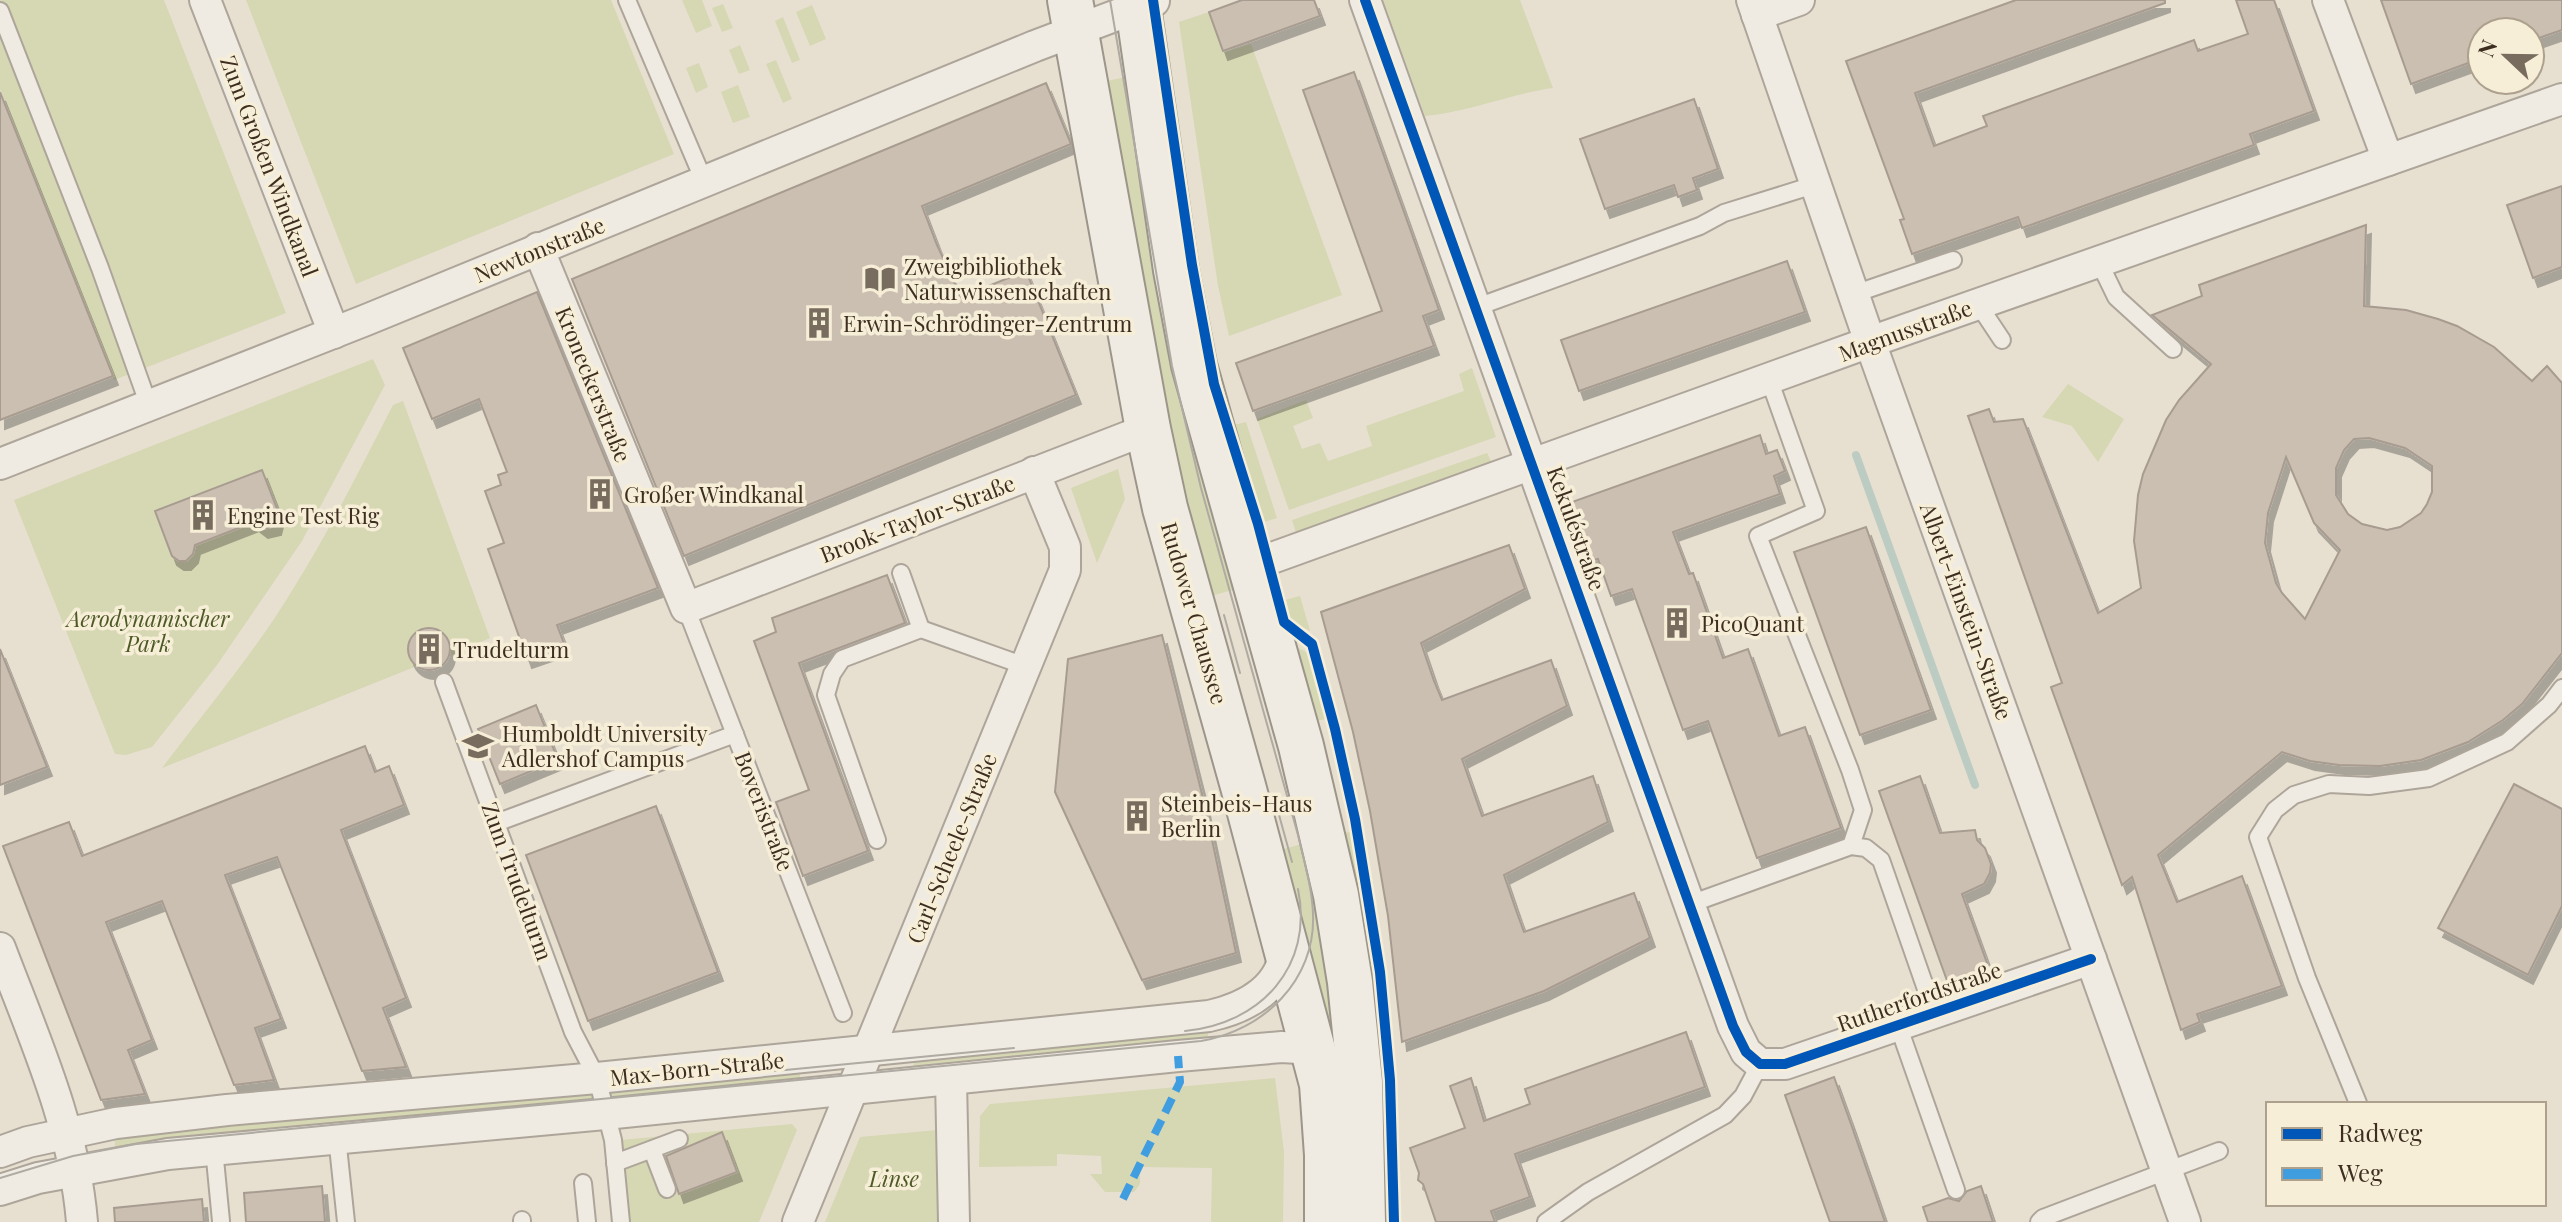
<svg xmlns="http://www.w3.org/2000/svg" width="2562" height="1222" font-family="'Playfair Display',serif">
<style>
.green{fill:#d6d7b3;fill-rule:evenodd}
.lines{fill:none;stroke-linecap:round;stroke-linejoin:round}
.stream{stroke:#bcccc2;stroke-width:8}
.building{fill:#cbbfb2;stroke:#a89c90;stroke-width:2;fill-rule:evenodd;filter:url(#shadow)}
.lane-casing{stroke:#ada599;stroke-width:20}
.street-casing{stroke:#ada599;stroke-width:34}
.secondary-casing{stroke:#9c958a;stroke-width:48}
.lane{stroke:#efebe3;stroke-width:16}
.street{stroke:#efebe3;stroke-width:30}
.secondary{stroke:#efebe3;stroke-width:44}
.tram{stroke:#afaaa2;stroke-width:2}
.quiet{stroke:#3f9de0;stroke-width:8;stroke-dasharray:16 8;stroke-linecap:butt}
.cycleway-casing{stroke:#f7eed8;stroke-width:15}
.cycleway{stroke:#0057b8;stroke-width:10}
.labels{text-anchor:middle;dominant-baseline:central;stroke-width:7;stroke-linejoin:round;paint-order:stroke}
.street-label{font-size:22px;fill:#3d2e20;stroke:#f7eed8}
.poi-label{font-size:22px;fill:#3d2e20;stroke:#f7eed8;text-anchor:start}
.park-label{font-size:22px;font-style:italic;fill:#4d5a26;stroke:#f7eed8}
</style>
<defs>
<filter id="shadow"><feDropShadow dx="5" dy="9" stdDeviation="0" flood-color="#0004"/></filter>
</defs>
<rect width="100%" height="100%" fill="#e7e0d1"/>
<g class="green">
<path d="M0,0H164L286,313L114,380L0,89Z"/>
<path d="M246,0H611L674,154L356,284Z"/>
<path d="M682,0H702L712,26L696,33Z"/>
<path d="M1383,0H1520L1553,88C1510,94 1468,112 1425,116Z"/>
<path d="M723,4L733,28L722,32L712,8Z"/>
<path d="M812,5L826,39L810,46L796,12Z"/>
<path d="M1209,12L1225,52L1251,44L1342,295L1229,336L1218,286L1179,22Z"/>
<path d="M783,17L800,60L792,63L775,21Z"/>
<path d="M740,45L750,70L739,74L729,50Z"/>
<path d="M776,60L792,99L783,103L766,64Z"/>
<path d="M699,63L708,87L696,93L686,68Z"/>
<path d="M1136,75L1243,587L1204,598L1097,83Z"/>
<path d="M738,85L750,117L733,123L721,92Z"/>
<path d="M373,359L385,385L302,541L217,665L152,747L126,755L115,754L14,500ZM262,471L279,514V520L274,528L265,529L257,525L248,501L252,523L196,544L192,522L193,554L182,562L172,556L155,511Z"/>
<path d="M1472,368L1496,437L1289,510L1257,419L1306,400L1313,418L1293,426L1302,449L1320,443L1328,461L1372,446L1366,426L1464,391L1459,374Z"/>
<path d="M2068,384L2124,419L2098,462L2072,426L2042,417Z"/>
<path d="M403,401L490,638L449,656C456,607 383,632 417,666L162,768C206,710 255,652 293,589C330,530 361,467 393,405Z"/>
<path d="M1246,422L1277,518L1261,523L1230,426Z"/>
<path d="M1487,453L1495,469L1298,539L1292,520Z"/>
<path d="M1118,469L1125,499L1097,563L1071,488Z"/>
<path d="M1300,596L1310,631L1286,618L1281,601Z"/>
<path d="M1285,641L1310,654L1329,718L1309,723Z"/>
<path d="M1353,831L1371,942L1385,1071L1370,1072L1339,834Z"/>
<path d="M1313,841L1348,1073L1331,1074L1280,850Z"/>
<path d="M1208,1031V1045L911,1071L918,1053Z"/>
<path d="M800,1064V1087L116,1151L114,1136Z"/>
<path d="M1275,1078L1284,1152L1283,1222H1211L1212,1168L1140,1167V1184L1134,1192H1105L1090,1174H1102L1101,1156L1057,1154V1166L979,1167L980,1116L990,1104Z"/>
<path d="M1386,1090L1390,1222H1383L1372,1091Z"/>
<path d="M792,1124L797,1130L759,1222H628L621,1140Z"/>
<path d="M937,1130L938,1222H825L860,1137Z"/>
</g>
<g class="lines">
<path class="stream" d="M1856,455L1975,785"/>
</g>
<g class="building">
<path d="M1242,0H1314L1320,16L1223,51L1209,12Z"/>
<path d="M2016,0H2165V3L1915,93L1934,146L1987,126L1983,116L2194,40L2198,51L2248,34L2236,0H2274L2314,111L2250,134L2254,145L2022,228L2018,217L1912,254L1900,220L1904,219L1846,61Z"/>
<path d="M2381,0H2562V30L2530,41V32H2482V58L2411,84Z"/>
<path d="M1354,72L1439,310L1423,316L1434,346L1253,411L1236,363L1382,311L1303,90Z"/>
<path d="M1046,83L1071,144L922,206L937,245L961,297L1026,271L1076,395L684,556L572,279Z"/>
<path d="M0,92L113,376L0,420Z"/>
<path d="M1694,99L1718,169L1693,178L1697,190L1678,197L1674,185L1605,209L1580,139Z"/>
<path d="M2562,186V267L2533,278L2507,205Z"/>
<path d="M2366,225L2364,306L2406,310L2438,319L2457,326L2494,347L2532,381L2547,366L2562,383V653L2522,704L2503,720L2468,742L2421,760L2380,766L2339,765L2310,761L2282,752L2158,855L2177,902L2242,876L2282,986L2197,1014L2200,1022L2181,1030L2132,877L2122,885L2051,687L2062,683L1968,416L1989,409L1994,422L2023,419L2098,613L2141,588L2134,541L2138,495L2143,474L2166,420L2179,400L2211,364L2152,315L2202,296L2199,285ZM2369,438L2405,448L2432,466V492L2427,504L2421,513L2400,527L2387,530L2362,524L2348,514L2336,495V468L2344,450L2354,439ZM2286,457L2314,523L2340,550L2305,619L2282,593L2276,583L2265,543L2268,513Z"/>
<path d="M1787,261L1805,312L1579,391L1561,340Z"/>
<path d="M537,292L658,588L557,625L565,646L527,659L488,549L504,543L485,491L501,485L498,475L507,472L479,399L432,419L403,348Z"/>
<path d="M1760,435L1766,454L1777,450L1785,471L1774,476L1780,494L1673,532L1689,574L1693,573L1723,658L1748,649L1779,736L1805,727L1841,828L1757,858L1708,721L1683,730L1632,589L1611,596L1598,559L1593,560L1572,502Z"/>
<path d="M262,470L279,514L276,526L263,529L254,522L195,545L193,554L186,561H179L172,556L155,511Z"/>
<path d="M1866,527L1931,710L1860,735L1794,552Z"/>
<path d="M1509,545L1525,589L1421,643L1434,681L1442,700L1551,660L1567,706L1462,759L1482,816L1593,776L1608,822L1504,875L1517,913L1524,932L1634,893L1650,938L1544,991L1402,1042L1388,916L1370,811L1353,732L1321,612Z"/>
<path d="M887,575L905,623L799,663L868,851L803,876L776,802L809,790L754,641L776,632L772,618Z"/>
<circle cx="429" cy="649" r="21"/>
<path d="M1162,635L1204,802L1236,953L1142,980L1055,792L1068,659Z"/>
<path d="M0,649L47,767L0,785Z"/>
<path d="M536,705L558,760L500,784L478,729Z"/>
<path d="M365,746L375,772L389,766L404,805L341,830L406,998L383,1008L406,1067L362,1071L277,857L225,875L281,1019L255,1028L274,1080L234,1085L162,901L106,922L152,1040L128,1050L145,1094L101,1100L3,846L69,822L82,856Z"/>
<path d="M1920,776L1940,833L1975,830L1977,840L1985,848L1991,864L1990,873L1984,884L1962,894L1991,974L1950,989L1879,791Z"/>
<path d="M2514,784L2562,809V906L2528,975L2438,928Z"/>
<path d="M656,806L718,972L588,1021L526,855Z"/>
<path d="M1686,1032L1705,1087L1515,1154L1530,1197L1491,1211L1495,1222H1436L1423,1184L1418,1180L1419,1173L1410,1148L1465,1128L1450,1086L1471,1078L1484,1121L1530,1104L1525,1089Z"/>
<path d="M1834,1077L1851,1124L1885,1222H1830L1785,1095Z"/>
<path d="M722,1132L737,1172L679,1194L666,1156Z"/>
<path d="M322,1186L325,1222H246L244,1193Z"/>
<path d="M1981,1186L1993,1222H1928L1923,1207L1948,1198L1959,1201L1967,1191Z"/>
<path d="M202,1199L204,1222H115L114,1208Z"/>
</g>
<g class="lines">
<defs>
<g id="lane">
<path d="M627,0L704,181"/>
<path d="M0,11L100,268L149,406"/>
<path d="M2099,262L2116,297L2173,349"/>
<path d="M1854,294L1953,260"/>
<path d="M1978,304L2002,340"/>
<path d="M1477,307L1700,226L1724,213L1817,184"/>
<path d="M1769,379L1816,511L1758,536L1850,770L1863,810L1851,846"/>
<path d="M901,573L921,629"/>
<path d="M686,608L843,1013"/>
<path d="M444,682L573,1032L597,1078L613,1140L621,1222"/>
<path d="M496,823L735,734"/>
<path d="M877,840L826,695L832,674L842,659L921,629L1025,666"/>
<path d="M1690,904L1851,846L1866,848L1881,860L1934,1012"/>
<path d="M1898,1025L1956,1190"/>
<path d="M2358,1103L2307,978L2258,837L2275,810L2294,795L2329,784L2369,786L2429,778L2507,742L2549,705L2562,688"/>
<path d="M337,1137L346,1222"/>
<path d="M214,1149L221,1221"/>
<path d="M652,1150L667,1189"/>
<path d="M615,1163L679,1139"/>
<path d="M583,1183L587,1222"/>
<path d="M522,1220V1222"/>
<path d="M1546,1222L1588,1192L1725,1115L1743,1096L1760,1064"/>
<path d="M2039,1222L2043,1218L2219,1151"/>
</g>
<g id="street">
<path d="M205,0L334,333"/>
<path d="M1365,0L1733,1026L1746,1052L1760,1064H1785L2091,959"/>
<path d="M1752,0L1870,342L2185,1222"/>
<path d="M2328,0L2388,160"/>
<path d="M1757,15L1799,0"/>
<path d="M538,248L686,608L1148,429"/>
<path d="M0,464L366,320L1035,46L1154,1"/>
<path d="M1250,566L1870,342L2562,99"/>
<path d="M0,948C34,1038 74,1125 82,1222"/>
<path d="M951,1080L954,1222"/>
<path d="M0,1152L28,1142L116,1123L227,1110L597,1078L1209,1016C1246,1008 1286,987 1285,943"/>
<path d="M0,1190L38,1178L168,1154L605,1114L1178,1056L1282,1047L1314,1049"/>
<path d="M798,1222L1065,570V547L1034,472"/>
</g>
<g id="secondary">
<path d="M1070,0L1148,429L1165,508L1243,786L1322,1084L1327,1155V1222"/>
<path d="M1137,0L1176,270L1194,365L1301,746L1336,895L1350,982L1360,1082L1363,1222"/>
</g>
</defs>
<use href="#lane" class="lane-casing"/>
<use href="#street" class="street-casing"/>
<use href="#secondary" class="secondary-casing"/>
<use href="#lane" class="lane"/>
<use href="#street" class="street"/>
<use href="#secondary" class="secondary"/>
<g class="tram">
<path d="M1224,615L1240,673"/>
<path d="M1276,804L1292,862"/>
<path d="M1185,1031C1260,1024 1314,967 1298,889"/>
<path d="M775,1071L1014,1048"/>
<path d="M0,1178L73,1156L136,1144L1201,1041C1263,1031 1316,980 1313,914C1312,887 1304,861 1298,835L1201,488L1172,366L1110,0"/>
</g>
<path class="quiet" d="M1123,1199L1180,1082L1178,1056"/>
<defs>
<g id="cycleway">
<path d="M1153,0L1192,265L1214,384L1258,524L1284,622L1312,644L1335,729L1355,819L1380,972L1390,1080L1394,1222"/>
<path d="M1365,0L1733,1026L1746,1052L1760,1064H1785L2091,959"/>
</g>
</defs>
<use href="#cycleway" class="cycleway-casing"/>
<use href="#cycleway" class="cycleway"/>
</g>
<defs>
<symbol id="library-bare" viewBox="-9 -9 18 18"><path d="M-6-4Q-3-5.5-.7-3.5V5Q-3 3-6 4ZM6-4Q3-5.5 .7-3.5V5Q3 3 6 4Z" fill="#786c5e" stroke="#f7eed8" stroke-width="2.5" paint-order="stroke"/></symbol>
<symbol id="building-bare" viewBox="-9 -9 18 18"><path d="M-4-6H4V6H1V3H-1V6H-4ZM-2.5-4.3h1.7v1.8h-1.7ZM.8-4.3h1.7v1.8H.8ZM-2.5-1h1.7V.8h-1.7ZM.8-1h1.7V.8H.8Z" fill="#786c5e" stroke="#f7eed8" stroke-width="2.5" paint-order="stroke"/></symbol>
<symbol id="university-bare" viewBox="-9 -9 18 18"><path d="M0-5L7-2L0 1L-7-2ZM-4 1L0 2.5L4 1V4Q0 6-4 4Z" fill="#786c5e" stroke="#f7eed8" stroke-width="2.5" paint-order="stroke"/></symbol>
</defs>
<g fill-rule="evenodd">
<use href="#library-bare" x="858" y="257" width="44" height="44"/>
<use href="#building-bare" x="797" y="301" width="44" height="44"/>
<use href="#building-bare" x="578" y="472" width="44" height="44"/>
<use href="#building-bare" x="181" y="493" width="44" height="44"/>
<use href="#building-bare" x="1655" y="601" width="44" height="44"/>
<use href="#building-bare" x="407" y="627" width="44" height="44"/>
<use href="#university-bare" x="456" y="724" width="44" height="44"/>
<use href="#building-bare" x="1115" y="794" width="44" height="44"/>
</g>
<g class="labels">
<g class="street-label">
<text transform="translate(270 166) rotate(69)">Zum Großen Windkanal</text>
<text transform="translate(539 249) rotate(-22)">Newtonstraße</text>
<text transform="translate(1905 330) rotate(-20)">Magnusstraße</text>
<text transform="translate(594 384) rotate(68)">Kroneckerstraße</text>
<text transform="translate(917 518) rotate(-21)">Brook-Taylor-Straße</text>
<text transform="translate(1577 528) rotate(70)">Kekuléstraße</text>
<text transform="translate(1967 611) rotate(70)">Albert-Einstein-Straße</text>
<text transform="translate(1195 613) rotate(74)">Rudower Chaussee</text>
<text transform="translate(765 811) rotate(69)">Boveristraße</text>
<text transform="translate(951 848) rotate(-68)">Carl-Scheele-Straße</text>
<text transform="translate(518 881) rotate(70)">Zum Trudelturm</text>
<text transform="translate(1919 996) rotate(-19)">Rutherfordstraße</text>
<text transform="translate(697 1068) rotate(-6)">Max-Born-Straße</text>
</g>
<g class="poi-label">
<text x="904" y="266">Zweigbibliothek<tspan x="904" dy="25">Naturwissenschaften</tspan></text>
<text x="843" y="323">Erwin-Schrödinger-Zentrum</text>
<text x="624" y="494">Großer Windkanal</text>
<text x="227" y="515">Engine Test Rig</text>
<text x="1701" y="623">PicoQuant</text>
<text x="453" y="649">Trudelturm</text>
<text x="502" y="733">Humboldt University<tspan x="502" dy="25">Adlershof Campus</tspan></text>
<text x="1161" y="803">Steinbeis-Haus<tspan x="1161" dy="25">Berlin</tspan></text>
</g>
<g class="park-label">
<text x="148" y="618">Aerodynamischer<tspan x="148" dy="25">Park</tspan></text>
<text x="894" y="1178">Linse</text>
</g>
</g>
<rect x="2266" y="1102" width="280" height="104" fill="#f7eed8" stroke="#ada18e" stroke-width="2"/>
<rect x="2282" y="1128" width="40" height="12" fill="#0057b8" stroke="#ada18e" stroke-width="2"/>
<text x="2338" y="1142" font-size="24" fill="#3d2e20">Radweg</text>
<rect x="2282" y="1168" width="40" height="12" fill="#3f9de0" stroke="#ada18e" stroke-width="2"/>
<text x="2338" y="1182" font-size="24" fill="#3d2e20">Weg</text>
<g transform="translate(2506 56) rotate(292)"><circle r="38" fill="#f7eed8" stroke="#ada18e" stroke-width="2"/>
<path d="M0-6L14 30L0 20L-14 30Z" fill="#786c5e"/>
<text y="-12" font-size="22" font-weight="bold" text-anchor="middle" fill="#3d2e20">N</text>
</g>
</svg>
